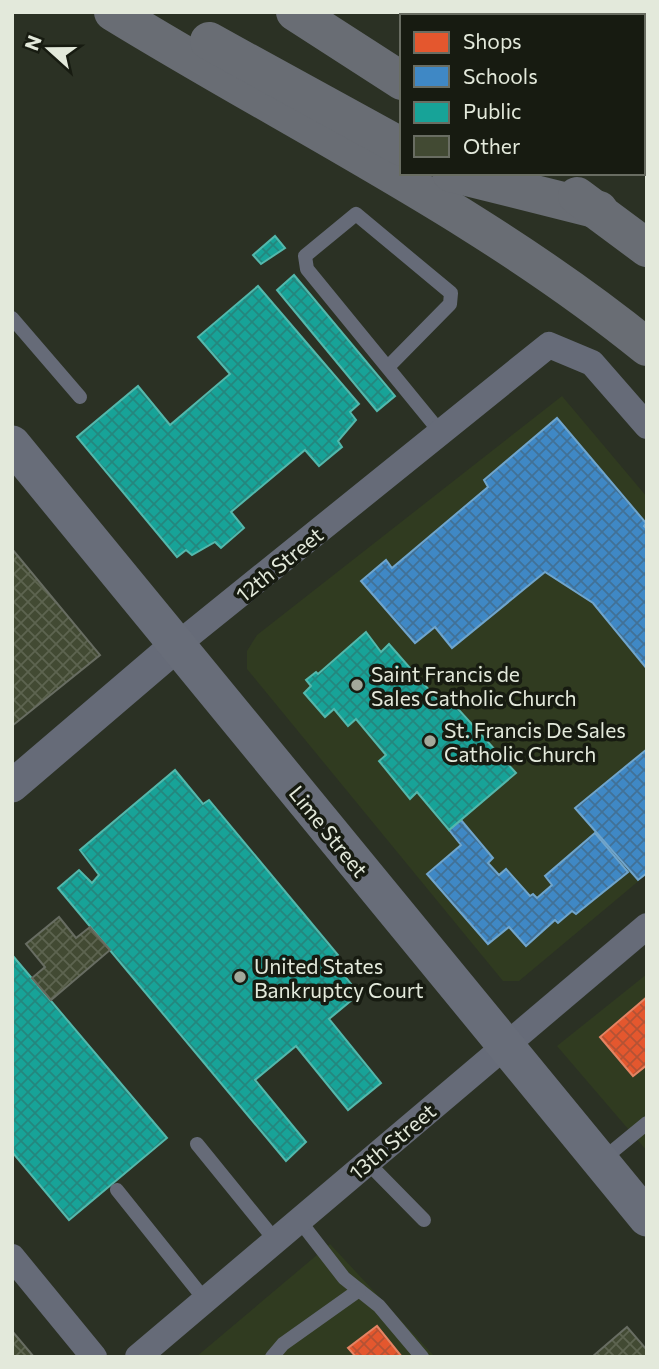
<svg xmlns="http://www.w3.org/2000/svg" width="659" height="1369" font-family="Commissioner,sans-serif">
<style>
.built{fill:#303b20}
.shops{fill:url(#shops-cross-hatch);stroke:#e48362;stroke-width:2}
.schools{fill:url(#schools-cross-hatch);stroke:#70a5cc;stroke-width:2}
.public{fill:url(#public-cross-hatch);stroke:#54b8ac;stroke-width:2}
.building{fill:url(#building-cross-hatch);stroke:#686d62;stroke-width:2}
.lines{fill:none;stroke-linecap:round;stroke-linejoin:round}
.service{stroke:#666b78;stroke-width:14}
.minor{stroke:#666b78;stroke-width:26}
.tertiary{stroke:#666b78;stroke-width:33}
.secondary{stroke:#686d79;stroke-width:37}
.motorway{stroke:#696d74;stroke-width:38}
.poi-dot{fill:#a3a99b;stroke:#171b11;stroke-width:2.5}
.labels{text-anchor:middle;dominant-baseline:central;stroke-width:7;stroke-linejoin:round;paint-order:stroke}
.street-label{font-size:21px;fill:#e3e9db;stroke:#171b11}
.poi-label{font-size:21px;fill:#e3e9db;stroke:#171b11;text-anchor:start}
</style>
<defs>
<pattern id="shops-cross-hatch" width="8" height="8" patternUnits="userSpaceOnUse" patternTransform="scale(1.75)"><rect width="8" height="8" fill="#e4572e"/><path d="M0 0l8 8M0 8l8-8" fill="none" stroke="#b45234"/></pattern>
<pattern id="schools-cross-hatch" width="8" height="8" patternUnits="userSpaceOnUse" patternTransform="scale(1.75)"><rect width="8" height="8" fill="#3f88c5"/><path d="M0 0l8 8M0 8l8-8" fill="none" stroke="#417197"/></pattern>
<pattern id="public-cross-hatch" width="8" height="8" patternUnits="userSpaceOnUse" patternTransform="scale(1.75)"><rect width="8" height="8" fill="#17a398"/><path d="M0 0l8 8M0 8l8-8" fill="none" stroke="#24877e"/></pattern>
<pattern id="building-cross-hatch" width="8" height="8" patternUnits="userSpaceOnUse" patternTransform="scale(1.75)"><rect width="8" height="8" fill="#424a33"/><path d="M0 0l8 8M0 8l8-8" fill="none" stroke="#5d6450"/></pattern>
</defs>
<rect width="100%" height="100%" fill="#2b3124"/>
<g class="built">
<path d="M562,396L647,497V874L519,981H503L247,669V651L257,635Z"/>
<path d="M647,974V1151L557,1046Z"/>
<path d="M330,1244L435,1357H196Z"/>
</g>
<g class="shops">
<path d="M647,997V1065L633,1076L600,1037Z"/>
<path d="M377,1326L402,1357H356L348,1348Z"/>
</g>
<g class="schools">
<path d="M557,418L646,523L644,526L647,529V669L593,603L545,572L452,648L435,627L415,643L361,581L386,560L392,568L488,487L484,480Z"/>
<path d="M647,749V873L638,880L575,808Z"/>
<path d="M461,820L493,858L488,863L499,875L506,869L530,896L533,894L537,898L552,885L545,876L595,833L628,872L576,914L572,911L558,923L555,920L526,946L509,927L488,944L427,874L461,845L449,830Z"/>
</g>
<g class="public">
<path d="M275,236L285,248L261,264L253,255Z"/>
<path d="M294,275L395,396L377,411L277,290Z"/>
<path d="M258,286L359,404L350,412L356,420L338,441L342,447L319,466L305,450L231,512L244,528L221,548L215,542L192,555L186,550L177,557L77,437L138,386L170,425L230,374L198,337Z"/>
<path d="M366,632L381,652L389,644L444,707L450,700L516,773L449,830L417,792L410,799L379,761L386,755L356,719L348,726L334,709L325,717L304,693L311,686L306,680L316,672L318,674Z"/>
<path d="M175,770L203,804L209,800L338,955L333,961L359,994L329,1019L381,1083L348,1110L296,1046L255,1080L306,1142L286,1161L58,888L79,870L92,883L99,875L80,850Z"/>
<path d="M13,956L167,1138L69,1220L12,1152Z"/>
</g>
<g class="building">
<path d="M12,549L100,655L12,726Z"/>
<path d="M59,917L76,938L90,927L110,950L51,1000L32,978L45,967L26,944Z"/>
<path d="M627,1327L647,1350V1357H592Z"/>
<path d="M12,1331L34,1357H12Z"/>
</g>
<g class="lines">
<g class="service">
<path d="M12,318L80,397"/>
<path d="M388,367L450,304L451,293L356,214L305,256L307,269L441,433"/>
<path d="M197,1144L275,1240"/>
<path d="M602,1160L647,1123"/>
<path d="M367,1162L424,1220"/>
<path d="M117,1190L205,1300"/>
<path d="M299,1220L344,1278L379,1306L422,1357"/>
<path d="M272,1357L283,1344L359,1290"/>
</g>
<g class="minor">
<path d="M177,645L549,345L592,363L647,426"/>
<path d="M12,1257L94,1357"/>
<path d="M138,1357L647,926"/>
</g>
<path class="tertiary" d="M12,786L177,645"/>
<path class="secondary" d="M12,444L647,1218"/>
<g class="motorway">
<path d="M113,12C292,122 483,214 647,347"/>
<path d="M295,12L402,81"/>
<path d="M439,12L445,16"/>
<path d="M596,12L603,16"/>
<path d="M643,38L647,40"/>
<path d="M209,41L402,147"/>
<path d="M643,150L647,152"/>
<path d="M451,173L599,210"/>
<path d="M577,196L647,248"/>
</g>
</g>
<g class="poi-dot">
<circle cx="357" cy="685" r="7"/>
<circle cx="430" cy="741" r="7"/>
<circle cx="240" cy="977" r="7"/>
</g>
<g class="labels">
<g class="street-label">
<text transform="translate(279 564) rotate(-39)">12th Street</text>
<text transform="translate(329 831) rotate(51)">Lime Street</text>
<text transform="translate(392 1141) rotate(-40)">13th Street</text>
</g>
<g class="poi-label">
<text x="371" y="673">Saint Francis de<tspan x="371" dy="24">Sales Catholic Church</tspan></text>
<text x="444" y="729">St. Francis De Sales<tspan x="444" dy="24">Catholic Church</tspan></text>
<text x="254" y="965">United States<tspan x="254" dy="24">Bankruptcy Court</tspan></text>
</g>
</g>
<rect width="659" height="1369" fill="none" stroke="#e3e9db" stroke-width="28"/>
<rect x="400" y="14" width="245" height="161" fill="#171b11" stroke="#696d62" stroke-width="2"/>
<rect x="414" y="32" width="35" height="21" fill="#e4572e" stroke="#696d62" stroke-width="2"/>
<text x="463" y="49" font-size="21" fill="#e3e9db">Shops</text>
<rect x="414" y="66" width="35" height="21" fill="#3f88c5" stroke="#696d62" stroke-width="2"/>
<text x="463" y="84" font-size="21" fill="#e3e9db">Schools</text>
<rect x="414" y="102" width="35" height="21" fill="#17a398" stroke="#696d62" stroke-width="2"/>
<text x="463" y="119" font-size="21" fill="#e3e9db">Public</text>
<rect x="414" y="136" width="35" height="21" fill="#424a33" stroke="#696d62" stroke-width="2"/>
<text x="463" y="154" font-size="21" fill="#e3e9db">Other</text>
<g transform="translate(49 49) rotate(291)" stroke="#171b11" stroke-width="5" paint-order="stroke">
<path d="M0-5L12 26L0 18L-12 26Z" fill="#e3e9db"/>
<text y="-10" font-size="19" font-weight="bold" text-anchor="middle" fill="#e3e9db">N</text>
</g>
</svg>
